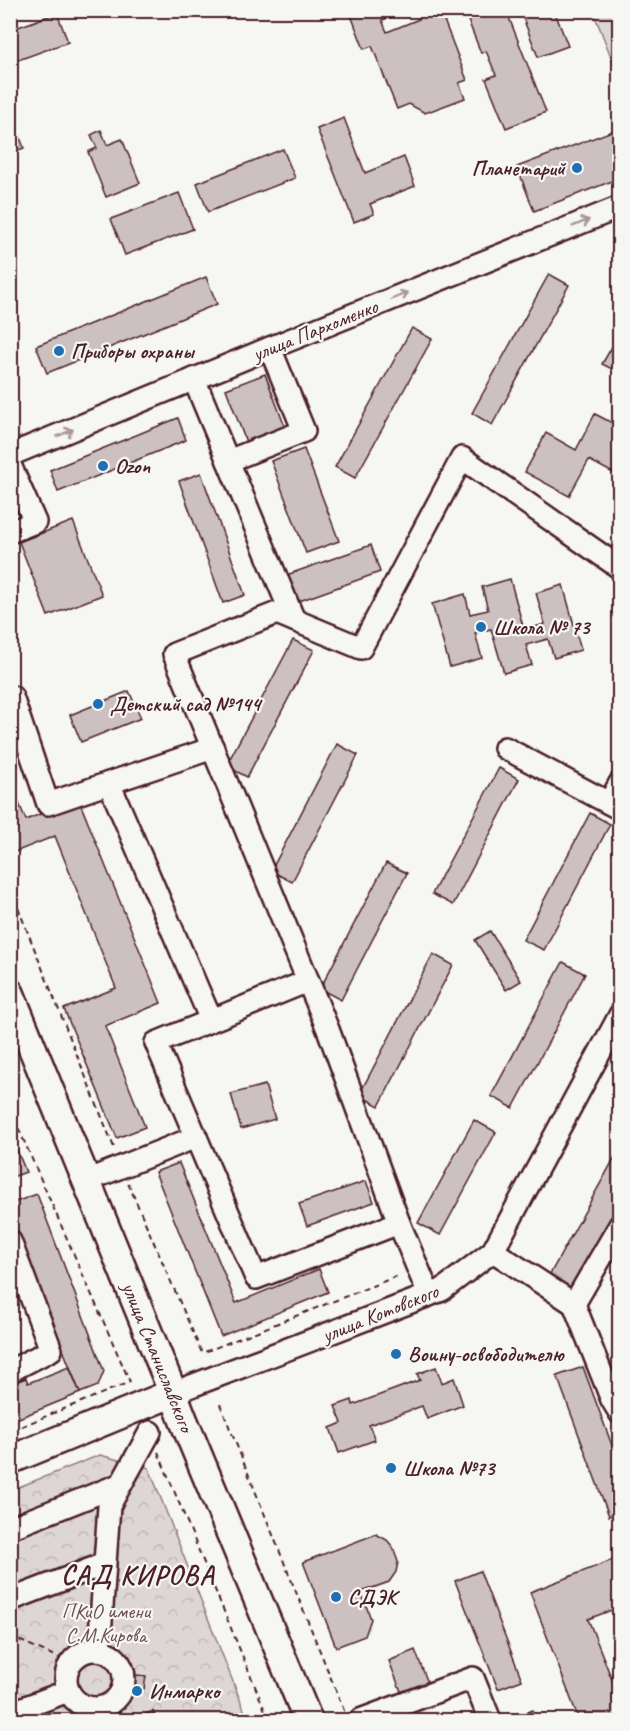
<svg xmlns="http://www.w3.org/2000/svg" width="630" height="1731" font-family="Caveat,sans-serif">
<style>
.park{fill:url(#park-crowns);stroke:#947a80;stroke-width:1.5}
.pitch{fill:#ddd6d5;stroke:#947a80;stroke-width:1.5}
.building{fill:#ccc1c0;stroke:#4a1f2b;stroke-width:1.5}
.lines{fill:none;stroke-linecap:round;stroke-linejoin:round}
.minor-casing{stroke:#4a1f2b;stroke-width:26}
.major-casing{stroke:#4a1f2b;stroke-width:32}
.path{stroke:#4a1f2b;stroke-width:2;stroke-dasharray:6 4.5;stroke-linecap:butt}
.minor{stroke:#f6f6f2;stroke-width:21}
.major{stroke:#f6f6f2;stroke-width:27}
.oneway{stroke:#a99598}
.poi-dot{fill:#1f6fb2;stroke:#f6f6f2;stroke-width:2}
.labels{text-anchor:middle;dominant-baseline:central;stroke-width:4.5;stroke-linejoin:round;paint-order:stroke}
.poi-label{font-size:21px;font-weight:bold;fill:#4a1f2b;stroke:#f6f6f2;text-anchor:start}
.street-label{font-size:21px;fill:#4a1f2b;stroke:#f6f6f2}
.park-label{font-size:21px;fill:#6f4d56;stroke:#f6f6f2}
.district-label{font-size:27px;font-weight:bold;letter-spacing:1.5px;fill:#4a1f2b;stroke:#f6f6f2}
</style>
<defs>
<pattern id="park-crowns" width="20" height="18" patternUnits="userSpaceOnUse" patternTransform="scale(1.5)"><rect width="20" height="18" fill="#ddd6d5"/><path d="M2 6a3 3 0 1 1 6 0M12 15a3 3 0 1 1 6 0" fill="none" stroke="#bfb7b7"/></pattern>
</defs>
<rect width="100%" height="100%" fill="#f6f6f2"/>
<filter id="ink" filterUnits="userSpaceOnUse"><feTurbulence type="fractalNoise" baseFrequency=".0167" numOctaves="2"/><feDisplacementMap in="SourceGraphic" scale="12" xChannelSelector="R" yChannelSelector="G"/><feConvolveMatrix kernelMatrix="1 2 1 2 8 2 1 2 1" color-interpolation-filters="sRGB"/></filter>
<g filter="url(#ink)">
<path class="park" d="M100,1455L149,1468L248,1720H11V1490Z"/>
<path class="pitch" d="M593,11H619V77Z"/>
<g class="building">
<path d="M349,10H392L394,16L382,20L387,32L419,19L416,10H440L467,80L459,83L465,98L425,113L409,104L397,109L372,46L364,49Z"/>
<path d="M464,10H506L546,112L506,128L486,79L496,75L486,51L481,53Z"/>
<path d="M520,10H554L568,46L538,57Z"/>
<path d="M57,13L68,42L10,63V30Z"/>
<path d="M10,111L24,148L10,153Z"/>
<path d="M344,118L365,173L404,157L415,186L370,204L374,214L354,222L317,129Z"/>
<path d="M620,128V178L534,211L517,167Z"/>
<path d="M101,130L107,145L122,139L140,183L106,197L88,152L97,148L91,135Z"/>
<path d="M283,149L295,178L208,212L197,183Z"/>
<path d="M179,193L193,229L125,255L111,219Z"/>
<path d="M549,274L569,285L492,425L472,413Z"/>
<path d="M206,277L217,304L47,373L36,346Z"/>
<path d="M412,328L432,339L355,478L335,467Z"/>
<path d="M620,333V373L602,364Z"/>
<path d="M265,374L285,427L246,442L226,389Z"/>
<path d="M595,414L620,427V462L613,473L589,460L569,496L525,472L546,433L576,450Z"/>
<path d="M178,418L186,440L58,492L50,470Z"/>
<path d="M304,449L339,541L306,553L271,461Z"/>
<path d="M201,473L245,595L223,603L179,481Z"/>
<path d="M73,521L102,595L48,616L19,542Z"/>
<path d="M371,545L380,572L291,604L281,577Z"/>
<path d="M510,579L524,630L545,624L536,593L563,585L581,650L554,658L548,639L526,645L532,665L504,673L491,629L475,633L482,658L450,667L432,604L465,594L470,614L488,610L482,587Z"/>
<path d="M293,640L314,650L247,777L226,766Z"/>
<path d="M129,691L141,718L81,742L70,715Z"/>
<path d="M337,744L358,755L292,882L271,871Z"/>
<path d="M499,768L519,779L453,905L432,894Z"/>
<path d="M10,782L26,820L78,798L161,1003L105,1026L145,1127L117,1138L64,1009L116,988L55,836L10,854Z"/>
<path d="M590,813L610,824L544,950L523,940Z"/>
<path d="M386,863L407,873L341,1000L320,989Z"/>
<path d="M490,931L521,981L506,990L475,940Z"/>
<path d="M433,954L453,965L379,1106L359,1095Z"/>
<path d="M563,962L585,974L513,1108L491,1096Z"/>
<path d="M265,1085L275,1119L241,1129L231,1094Z"/>
<path d="M474,1120L496,1132L440,1235L418,1223Z"/>
<path d="M10,1133L26,1172L10,1178Z"/>
<path d="M620,1148V1206L573,1289L549,1276Z"/>
<path d="M179,1163L236,1303L319,1269L328,1292L221,1336L155,1172Z"/>
<path d="M366,1181L374,1202L307,1226L299,1204Z"/>
<path d="M37,1194L104,1371L98,1386L80,1393L10,1214V1204Z"/>
<path d="M69,1367L80,1393L14,1420L10,1411V1384L26,1378L28,1383Z"/>
<path d="M436,1367L442,1383L454,1378L463,1405L427,1419L422,1406L369,1425L375,1440L339,1453L330,1428L342,1423L335,1406L352,1400L353,1405L420,1380L417,1374Z"/>
<path d="M583,1367L620,1467V1512L609,1516L557,1376Z"/>
<path d="M376,1534L387,1540L393,1547L398,1562L396,1572L389,1582L361,1592L371,1619L365,1636L336,1647L303,1562Z"/>
<path d="M620,1557V1607L588,1619L620,1700V1720H579L530,1592Z"/>
<path d="M480,1571L522,1680L498,1689L455,1581Z"/>
<path d="M415,1650L428,1683L402,1694L389,1661Z"/>
<path d="M135,1675L146,1676L144,1689L134,1688Z"/>
<path d="M533,1710L537,1720H522L520,1715Z"/>
<path d="M153,1711L157,1720H131Z"/>
</g>
<g class="lines">
<defs>
<g id="minor">
<path d="M194,379L294,620"/>
<path d="M10,455L270,348L620,207"/>
<path d="M228,461L304,431L270,348"/>
<path d="M10,465L35,522L10,532"/>
<path d="M10,697H12L48,804L109,783"/>
<path d="M505,748L620,809"/>
<path d="M609,803L620,783"/>
<path d="M211,1020L109,783L213,748"/>
<path d="M196,1137L156,1043L308,981"/>
<path d="M86,1181L196,1137L256,1278L399,1223"/>
<path d="M10,1241L51,1350L10,1371"/>
<path d="M493,1251L574,1304L620,1225"/>
<path d="M429,1295L399,1223L329,1032L174,654L277,613L361,648L462,458L620,568"/>
<path d="M574,1304L612,1400L620,1413"/>
<path d="M173,1393L442,1290L493,1251L620,1015"/>
<path d="M10,1528L121,1484"/>
<path d="M10,1600L104,1564"/>
<circle cx="95" cy="1679" r="29"/>
<path d="M99,1650L109,1506L150,1432"/>
<path d="M10,1713L68,1691"/>
<path d="M360,1720L473,1678L490,1720"/>
</g>
<g id="major">
<path d="M10,993L173,1393L183,1419L308,1720"/>
<path d="M10,1460L173,1393"/>
</g>
</defs>
<use href="#minor" class="minor-casing"/>
<use href="#major" class="major-casing"/>
<g class="path">
<path d="M10,888L115,1150"/>
<path d="M10,1109L130,1382L10,1431"/>
<path d="M128,1183L202,1353L400,1275"/>
<path d="M220,1404L345,1713"/>
<path d="M158,1452L269,1720"/>
<path d="M10,1636L70,1663"/>
<path d="M98,1708L99,1720"/>
</g>
<use href="#minor" class="minor"/>
<use href="#major" class="major"/>
</g>
<defs><path id="oneway-shaft" d="M-6 0H5M1.5-3L5.5 0L1.5 3" fill="none" stroke-width="1.6" stroke-linecap="round" stroke-linejoin="round" transform="scale(1.5)"/></defs>
<g class="oneway">
<use href="#oneway-shaft" transform="translate(581 223) rotate(-22)"/>
<use href="#oneway-shaft" transform="translate(400 296) rotate(-22)"/>
<use href="#oneway-shaft" transform="translate(65 433) rotate(-23)"/>
</g>
</g>
<g class="poi-dot">
<circle cx="577" cy="168" r="6"/>
<circle cx="59" cy="351" r="6"/>
<circle cx="103" cy="466" r="6"/>
<circle cx="481" cy="627" r="6"/>
<circle cx="98" cy="704" r="6"/>
<circle cx="396" cy="1354" r="6"/>
<circle cx="391" cy="1468" r="6"/>
<circle cx="336" cy="1597" r="6"/>
<circle cx="137" cy="1691" r="6"/>
</g>
<g class="labels">
<g class="poi-label">
<text x="565" y="168" text-anchor="end">Планетарий</text>
<text x="71" y="351">Приборы охраны</text>
<text x="115" y="466">Ozon</text>
<text x="493" y="627">Школа № 73</text>
<text x="110" y="704">Детский сад №144</text>
<text x="408" y="1354">Воину-освободителю</text>
<text x="403" y="1468">Школа №73</text>
<text x="348" y="1597">СДЭК</text>
<text x="149" y="1691">Инмарко</text>
</g>
<g class="street-label">
<text transform="translate(315 330) rotate(-22)">улица Пархоменко</text>
<text transform="translate(380 1313) rotate(-22)">улица Котовского</text>
<text transform="translate(158 1357) rotate(68)">улица Станиславского</text>
</g>
<g class="park-label">
<text x="106" y="1611">ПКиО имени<tspan x="106" dy="24">С.М.Кирова</tspan></text>
</g>
<g class="district-label">
<text x="138" y="1575">САД КИРОВА</text>
</g>
</g>
<rect width="630" height="1731" fill="none" stroke="#f6f6f2" stroke-width="36"/>
<rect x="18" y="18" width="594" height="1695" fill="none" stroke="#4a1f2b" stroke-width="2" filter="url(#ink)"/>
</svg>
